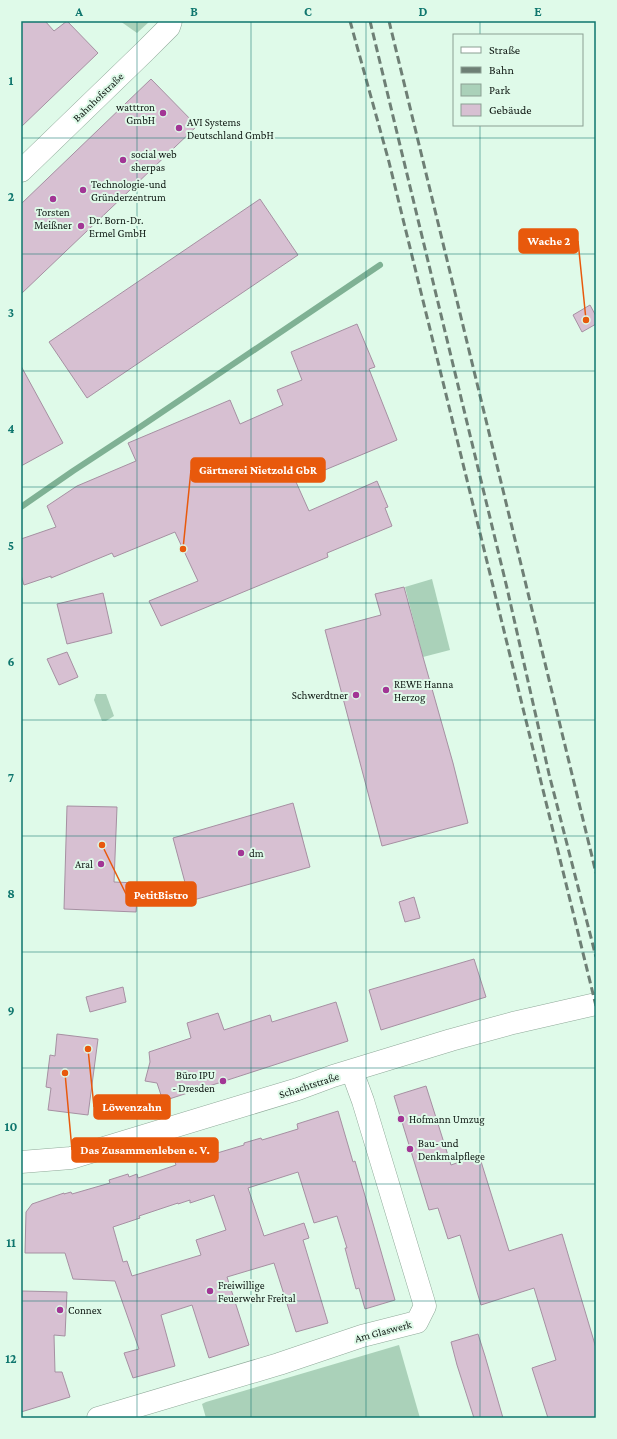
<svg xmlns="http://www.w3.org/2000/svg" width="617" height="1439" font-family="'Crimson Pro',serif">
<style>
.green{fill:#aad1b9}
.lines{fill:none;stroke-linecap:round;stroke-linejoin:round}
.stream{stroke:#7fb194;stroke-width:6}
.building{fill:#d7c0d2;stroke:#a690a2;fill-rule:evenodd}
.minor-casing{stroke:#8fa999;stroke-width:23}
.minor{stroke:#fff;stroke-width:22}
.rail{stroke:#6e7f75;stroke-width:3;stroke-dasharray:8 4;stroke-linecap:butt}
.grid{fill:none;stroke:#0f766e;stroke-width:1;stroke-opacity:0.55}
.poi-dot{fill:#a23695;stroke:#dffae9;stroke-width:1.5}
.labels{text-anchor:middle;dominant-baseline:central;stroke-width:4;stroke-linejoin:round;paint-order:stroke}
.street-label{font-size:11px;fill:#0e1712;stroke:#dffae9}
.poi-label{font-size:11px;fill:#0e1712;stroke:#dffae9;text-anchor:start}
.leader{fill:none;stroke:#e8590c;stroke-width:1.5}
.callout-dot{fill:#e8590c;stroke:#dffae9;stroke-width:1.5}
.callout{fill:#e8590c;stroke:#e8590c;stroke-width:1.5}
.callout-label{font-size:12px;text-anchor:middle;font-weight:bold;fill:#fff}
.neatline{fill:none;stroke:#0f766e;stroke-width:1.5}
.grid-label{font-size:13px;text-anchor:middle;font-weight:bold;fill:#0f766e}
</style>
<rect width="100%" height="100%" fill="#dffae9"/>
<g class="green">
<path d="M120,21H150L137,33Z"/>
<path d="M432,579L450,650L423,657L405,587Z"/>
<path d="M96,694H106L114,716L106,721H102L94,700Z"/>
<path d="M399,1345L420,1418H206L202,1404L206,1402Z"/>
</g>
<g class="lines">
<path class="stream" d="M21,507L73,471L140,427L380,265"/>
</g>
<g class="building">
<path d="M21,21H45L54,31L67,21L98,53L21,127Z"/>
<path d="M151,79L197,126L21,294V204Z"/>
<path d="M260,199L298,255L87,398L49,342Z"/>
<path d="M590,305L596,316V324L582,332L573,315Z"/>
<path d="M357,324L375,367L369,369L397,440L296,482L309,511L377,481L388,507L385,508L392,526L327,553L328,557L161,626L149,601L198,581L175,532L114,557L112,553L51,578V576L24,585L21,575V539L56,527L47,506L77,486L136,461L128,443L230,400L240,424L283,405L277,390L302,380L291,352Z"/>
<path d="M21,366L63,443L21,466Z"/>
<path d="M404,587L423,657L453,763L468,823L382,846L325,630L381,615L375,594Z"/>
<path d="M103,593L112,633L67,644L57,604Z"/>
<path d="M67,652L78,677L59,685L47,659Z"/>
<path d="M293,803L310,867L190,901L173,838Z"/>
<path d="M67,806L117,807L114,882L138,883L136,912L64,909Z"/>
<path d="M414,897L420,918L405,922L399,902Z"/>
<path d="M474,959L486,997L381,1030L369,990Z"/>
<path d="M123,987L126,1002L90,1012L86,997Z"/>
<path d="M336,1002L348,1041L163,1101L157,1083L145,1081L150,1062L149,1052L191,1038L187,1023L218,1013L224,1030L270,1015L272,1022Z"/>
<path d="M57,1034L98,1039L88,1115L48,1110L51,1088L46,1087L50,1055L55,1056Z"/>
<path d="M426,1086L451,1165L479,1155L509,1251L562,1234L596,1348V1418H548L532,1368L556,1360L534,1288L481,1305L460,1235L448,1239L438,1208L429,1210L394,1096Z"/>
<path d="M338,1111L353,1162L355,1161L395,1300L365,1309L359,1288L356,1289L345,1248H347L337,1216L314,1223L298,1172L248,1188L264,1236L304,1223L309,1238L303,1240L328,1323L296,1332L274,1263L227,1277L249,1345L209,1358L192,1305L161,1315L175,1366L133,1378L124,1353L139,1349L115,1281L73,1279L65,1253H25L26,1212L32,1204L64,1193V1194L71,1192L72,1194L110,1183L109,1180L128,1174L129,1177L137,1174L138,1178L176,1165L175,1162L196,1156L197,1159L244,1145V1143L261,1138L262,1140L298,1129L297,1124ZM214,1195L226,1230L196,1240L201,1255L132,1276L127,1261L123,1262L113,1227L140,1218L139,1216L178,1203V1204L190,1200V1203Z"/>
<path d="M22,1291L67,1292L65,1336L54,1335L55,1372H62L70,1397L21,1412Z"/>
<path d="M478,1334L485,1356L503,1418H474L457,1365L451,1342Z"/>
</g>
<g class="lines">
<defs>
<g id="minor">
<path d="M21,171L145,51L169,27L171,21"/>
<path d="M21,1162L71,1158L84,1154L298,1089L333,1076L451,1040L513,1023L596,1004"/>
<path d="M98,1418L279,1364L362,1336L417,1322L425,1306L363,1101L352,1071"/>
</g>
</defs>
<use href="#minor" class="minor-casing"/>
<use href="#minor" class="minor"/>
<g class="rail">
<path d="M350,21L389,162L596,1006"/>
<path d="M370,21L507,588L549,774L596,957"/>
<path d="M389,21L596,873"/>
</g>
</g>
<path class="grid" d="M137,21V1418M251,21V1418M366,21V1418M480,21V35M480,125V1418M21,138H596M21,254H596M21,371H596M21,487H596M21,603H596M21,720H596M21,836H596M21,952H596M21,1068H596M21,1184H596M21,1301H596"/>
<g class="poi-dot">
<circle cx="163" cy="113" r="4"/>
<circle cx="179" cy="128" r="4"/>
<circle cx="123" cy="160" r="4"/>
<circle cx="83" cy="190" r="4"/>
<circle cx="53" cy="199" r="4"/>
<circle cx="81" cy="226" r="4"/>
<circle cx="386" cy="690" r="4"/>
<circle cx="356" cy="695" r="4"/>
<circle cx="241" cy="853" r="4"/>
<circle cx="101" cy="864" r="4"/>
<circle cx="223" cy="1081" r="4"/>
<circle cx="401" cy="1119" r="4"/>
<circle cx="410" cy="1149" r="4"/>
<circle cx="210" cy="1291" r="4"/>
<circle cx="60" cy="1310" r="4"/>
</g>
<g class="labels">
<g class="street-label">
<text transform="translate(98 97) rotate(-44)">Bahnhofstraße</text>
<text transform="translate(309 1085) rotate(-18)">Schachtstraße</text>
<text transform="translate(383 1331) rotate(-15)">Am Glaswerk</text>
</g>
<g class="poi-label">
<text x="155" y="107" text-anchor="end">watttron<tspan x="155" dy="13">GmbH</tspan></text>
<text x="187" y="122">AVI Systems<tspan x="187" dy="13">Deutschland GmbH</tspan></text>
<text x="131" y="154">social web<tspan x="131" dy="13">sherpas</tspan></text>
<text x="91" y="184">Technologie-und<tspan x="91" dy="13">Gründerzentrum</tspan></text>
<text x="53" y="212" text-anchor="middle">Torsten<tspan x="53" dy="13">Meißner</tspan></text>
<text x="89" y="220">Dr. Born-Dr.<tspan x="89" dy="13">Ermel GmbH</tspan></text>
<text x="394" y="684">REWE Hanna<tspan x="394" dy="13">Herzog</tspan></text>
<text x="348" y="695" text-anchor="end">Schwerdtner</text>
<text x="249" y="853">dm</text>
<text x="93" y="864" text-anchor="end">Aral</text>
<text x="215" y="1075" text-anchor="end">Büro IPU<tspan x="215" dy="13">- Dresden</tspan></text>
<text x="409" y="1119">Hofmann Umzug</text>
<text x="418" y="1143">Bau- und<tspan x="418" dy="13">Denkmalpflege</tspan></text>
<text x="218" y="1285">Freiwillige<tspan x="218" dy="13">Feuerwehr Freital</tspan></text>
<text x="68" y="1310">Connex</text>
</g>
</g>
<path class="leader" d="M586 320L578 241M183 549L191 470M102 845L126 894M88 1049L94 1107M65 1073L72 1150"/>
<g class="callout-dot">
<circle cx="586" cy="320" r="4"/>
<circle cx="183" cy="549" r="4"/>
<circle cx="102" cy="845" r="4"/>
<circle cx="88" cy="1049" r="4"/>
<circle cx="65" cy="1073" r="4"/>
</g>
<g class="callout">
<rect x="519" y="229" width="59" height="24" rx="4"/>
<rect x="191" y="458" width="134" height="24" rx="4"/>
<rect x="126" y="882" width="70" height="24" rx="4"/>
<rect x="94" y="1095" width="76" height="24" rx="4"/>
<rect x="72" y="1138" width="146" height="24" rx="4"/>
</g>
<g class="callout-label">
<text x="549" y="245">Wache 2</text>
<text x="258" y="474">Gärtnerei Nietzold GbR</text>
<text x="161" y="899">PetitBistro</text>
<text x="132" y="1111">Löwenzahn</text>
<text x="145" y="1154">Das Zusammenleben e. V.</text>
</g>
<rect width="617" height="1439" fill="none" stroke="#dffae9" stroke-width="44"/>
<rect x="453" y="34" width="130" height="92" fill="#dffae9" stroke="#8b9f93"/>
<rect x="461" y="47" width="20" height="6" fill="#ffffff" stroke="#8b9f93"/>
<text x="489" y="54" font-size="12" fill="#0e1712">Straße</text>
<rect x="461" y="67" width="20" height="6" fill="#6e7f75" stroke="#8b9f93"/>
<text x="489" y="74" font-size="12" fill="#0e1712">Bahn</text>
<rect x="461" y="84" width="20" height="12" fill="#aad1b9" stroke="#8b9f93"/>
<text x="489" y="94" font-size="12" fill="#0e1712">Park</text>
<rect x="461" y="104" width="20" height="12" fill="#d7c0d2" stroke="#8b9f93"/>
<text x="489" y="114" font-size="12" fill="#0e1712">Gebäude</text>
<rect x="22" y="22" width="573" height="1395" class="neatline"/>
<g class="grid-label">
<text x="79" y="16">A</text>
<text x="194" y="16">B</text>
<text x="308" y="16">C</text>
<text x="423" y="16">D</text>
<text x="538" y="16">E</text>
<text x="11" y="85">1</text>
<text x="11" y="201">2</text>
<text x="11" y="317">3</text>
<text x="11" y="433">4</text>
<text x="11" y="550">5</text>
<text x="11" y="666">6</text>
<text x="11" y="782">7</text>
<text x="11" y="898">8</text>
<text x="11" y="1015">9</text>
<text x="11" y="1131">10</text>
<text x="11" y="1247">11</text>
<text x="11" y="1363">12</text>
</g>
</svg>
